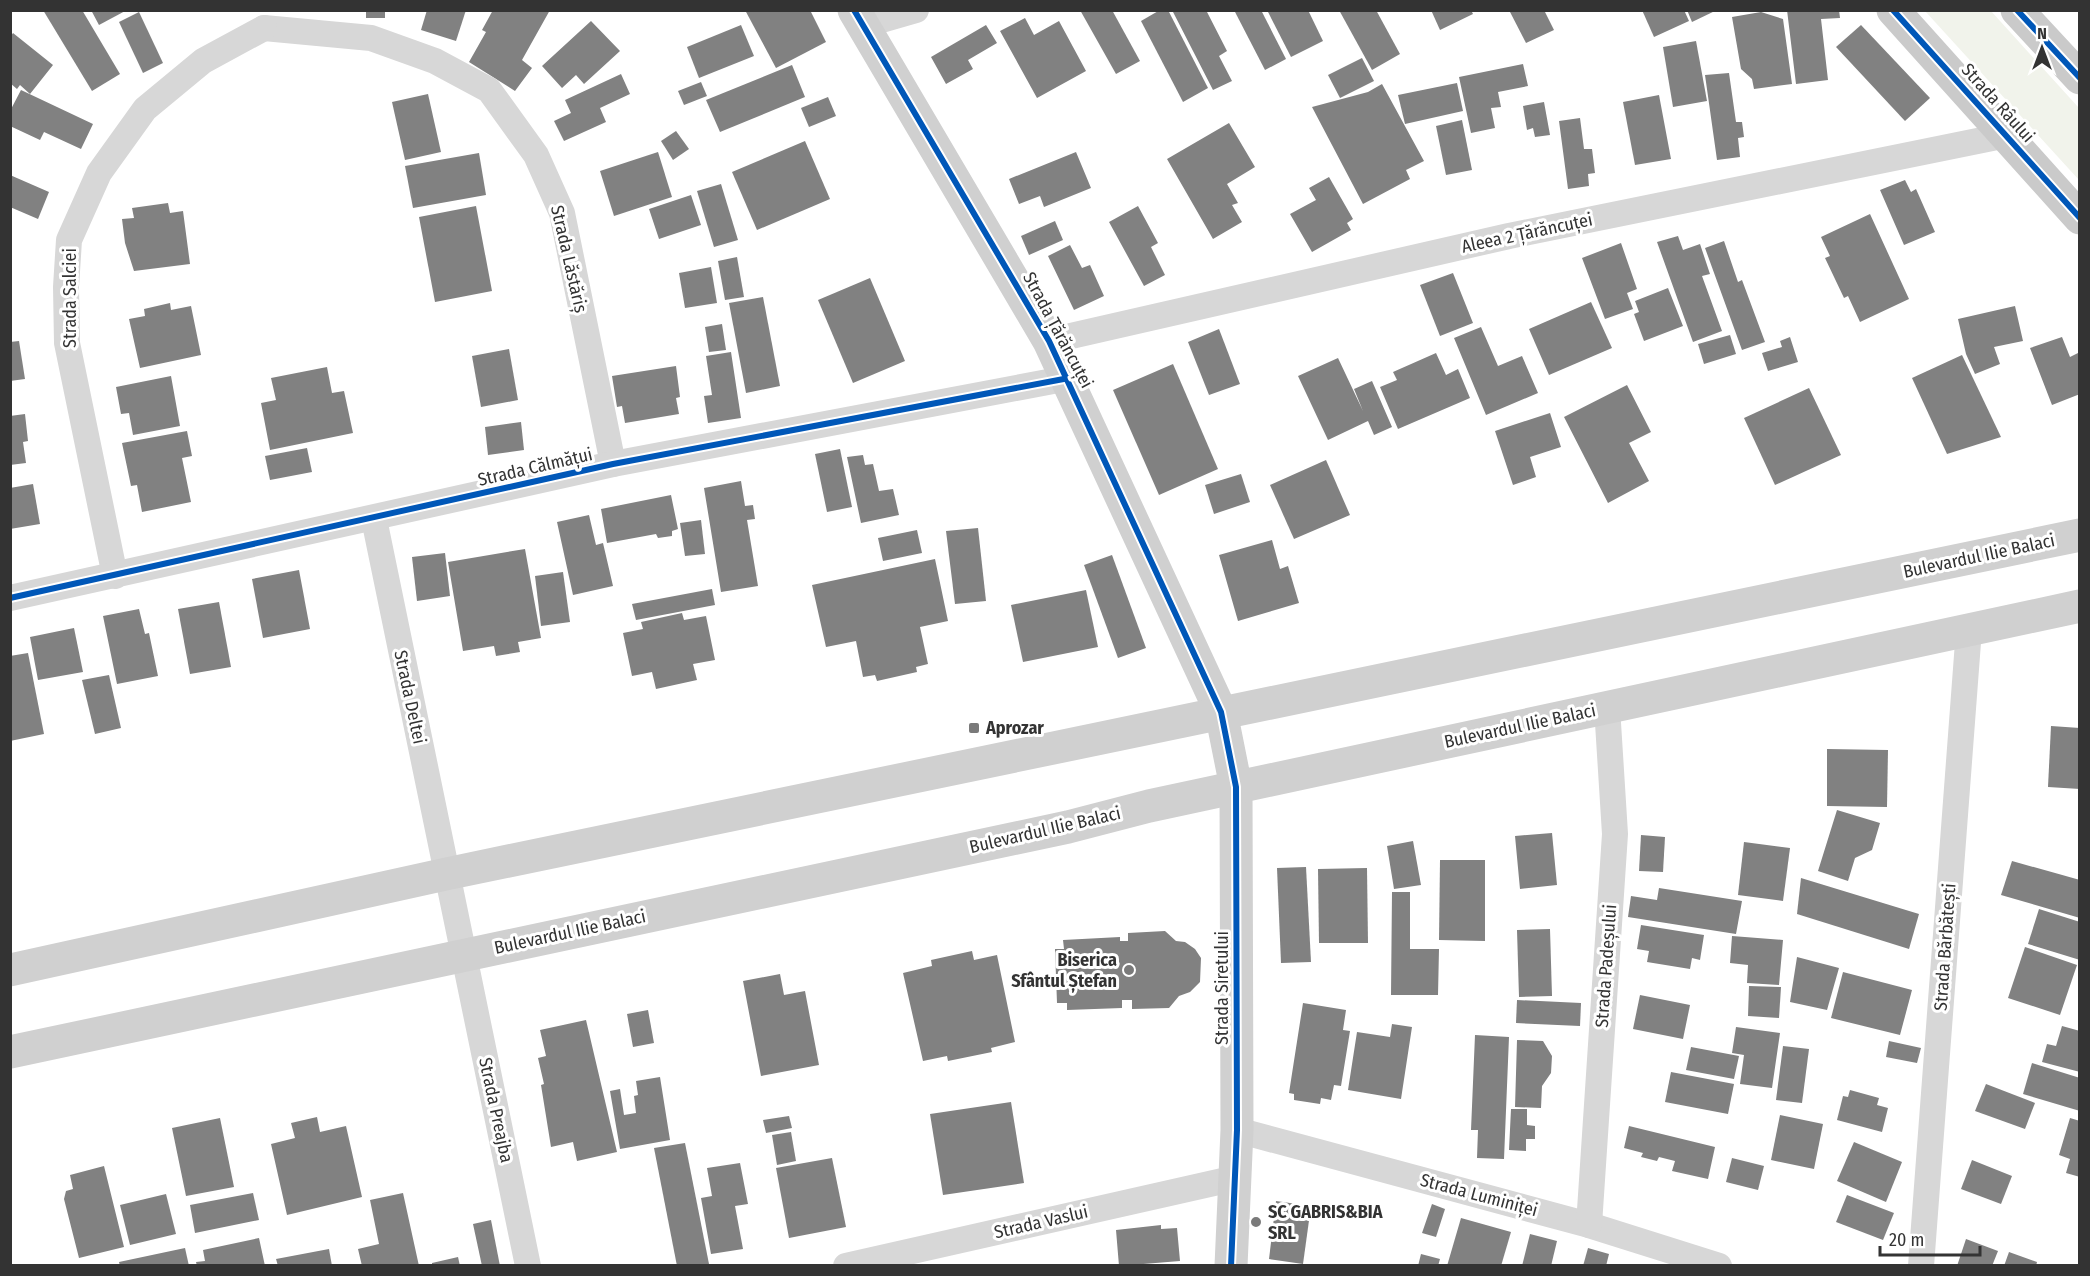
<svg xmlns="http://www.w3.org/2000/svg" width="2090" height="1276" font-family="'Fira Sans Condensed',sans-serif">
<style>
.green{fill:#f1f3eb}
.building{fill:#818181}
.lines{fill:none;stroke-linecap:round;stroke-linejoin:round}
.street{stroke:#d7d7d7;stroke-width:26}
.secondary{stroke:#d0d0d0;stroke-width:33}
.primary{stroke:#cacaca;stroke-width:33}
.cycleway-casing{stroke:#fff;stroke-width:10}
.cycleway{stroke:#0057b8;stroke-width:6}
.poi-dot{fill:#7a7a7a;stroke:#fff;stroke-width:2}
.labels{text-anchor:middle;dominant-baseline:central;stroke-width:6;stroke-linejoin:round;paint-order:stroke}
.street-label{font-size:18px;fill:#333;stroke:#fff}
.poi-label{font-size:18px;font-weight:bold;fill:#333;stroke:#fff;text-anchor:start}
</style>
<rect width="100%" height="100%" fill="#fff"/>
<path class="green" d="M1925,11H1991L2079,108V180Z"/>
<g class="building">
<path d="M43,10H82L120,74L92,91Z"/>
<path d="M91,10H127L99,25Z"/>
<rect x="366" y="10" width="19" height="8"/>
<path d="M427,10H466L456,41L421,30Z"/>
<path d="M493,10H550L522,60L532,68L515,91L469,62L486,32L482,30Z"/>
<path d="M745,10H810L826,42L776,68Z"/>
<path d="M1080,10H1112L1140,61L1116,74Z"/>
<path d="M1160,10H1168L1208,88L1183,102L1141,21Z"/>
<path d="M1172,10H1206L1227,51L1219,56L1232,81L1213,90Z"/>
<path d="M1234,10H1261L1286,59L1265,70Z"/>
<path d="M1267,10H1308L1323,41L1291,57Z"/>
<path d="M1339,10H1376L1400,54L1372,70Z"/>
<path d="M1431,10H1471L1473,14L1440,30Z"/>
<path d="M1509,10H1544L1554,30L1526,43Z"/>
<path d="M1642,10H1684L1689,21L1654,37Z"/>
<path d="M1687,10H1717L1692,22Z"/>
<path d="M1787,10H1839L1840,18L1821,19L1828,80L1796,84Z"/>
<path d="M139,12L163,63L143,73L119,22Z"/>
<path d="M1761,12L1783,19L1792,84L1754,89L1752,79L1741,69L1732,17Z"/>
<path d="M1025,18L1034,35L1059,21L1086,71L1037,98L1000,31Z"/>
<path d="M591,21L620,51L584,84L576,75L562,88L542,66Z"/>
<path d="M741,25L754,56L699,78L687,47Z"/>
<path d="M986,25L997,43L968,60L973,69L946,84L931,57Z"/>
<path d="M1861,25L1930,98L1905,121L1836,47Z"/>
<path d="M13,33L53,65L30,94L20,85L17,89L10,83V37Z"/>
<path d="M1696,41L1707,101L1673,107L1663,47Z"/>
<path d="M1362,58L1374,81L1340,98L1328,75Z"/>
<path d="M1523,64L1528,86L1498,92L1501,107L1491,108L1495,128L1471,133L1459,77Z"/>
<path d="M792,65L805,97L720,132L706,100Z"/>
<path d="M1729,73L1736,122H1742L1744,137L1738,138L1740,157L1717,160L1705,75Z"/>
<path d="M621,74L630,94L600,108L606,122L564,141L554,121L571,113L565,100Z"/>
<path d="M701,82L707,96L684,105L678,91Z"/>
<path d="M1457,83L1463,111L1405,124L1398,95Z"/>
<path d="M1382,84L1424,161L1406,170L1410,179L1363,204L1312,107L1368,92Z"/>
<path d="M21,90L93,124L81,149L44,132L40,140L10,126V111Z"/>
<path d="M428,94L441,152L405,160L392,102Z"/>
<path d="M1659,95L1671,159L1635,165L1623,102Z"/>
<path d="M828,97L836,116L809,127L801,108Z"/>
<path d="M1544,102L1550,135L1535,137L1533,128L1527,130L1523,106Z"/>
<path d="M1580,118L1584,149H1592L1595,173L1588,174L1589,186L1568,189L1559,121Z"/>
<path d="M1462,120L1472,170L1446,175L1436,126Z"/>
<path d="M1229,123L1255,167L1227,184L1238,203L1232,205L1242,222L1213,239L1167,159Z"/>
<path d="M676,131L689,149L673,160L661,141Z"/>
<path d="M805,141L830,199L757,230L732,172Z"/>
<path d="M658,152L672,197L614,216L600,171Z"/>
<path d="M1076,152L1091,188L1044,207L1040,196L1019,204L1009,179Z"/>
<path d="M479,153L486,195L413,208L405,166Z"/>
<path d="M10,175L49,192L38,219L10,207Z"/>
<path d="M1329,177L1353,219L1347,223L1351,230L1312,252L1290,214L1316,200L1309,188Z"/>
<path d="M1905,180L1911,192L1916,189L1935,232L1904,245L1880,190Z"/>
<path d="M721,184L738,240L714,247L697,191Z"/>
<path d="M691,195L701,225L659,239L649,209Z"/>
<path d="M168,203L170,213L183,211L190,264L134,271L125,243L122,219L134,218L132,208Z"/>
<path d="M476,206L492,291L435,302L419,217Z"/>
<path d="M1138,206L1158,243L1151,247L1165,275L1144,286L1109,222Z"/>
<path d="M1870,214L1909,299L1860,322L1848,296L1844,298L1825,258L1830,256L1821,237Z"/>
<path d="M1055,221L1063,240L1029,255L1021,236Z"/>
<path d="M1678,236L1683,250L1700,244L1710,274L1702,276L1722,331L1693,342L1657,242Z"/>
<path d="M1724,241L1738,282L1742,280L1765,342L1742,350L1705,248Z"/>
<path d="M1621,243L1637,289L1627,293L1633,309L1605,319L1582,258Z"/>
<path d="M1070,245L1082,268L1090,265L1104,296L1074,310L1048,256Z"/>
<path d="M737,257L744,297L725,300L718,261Z"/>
<path d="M711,267L717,303L685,308L679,273Z"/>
<path d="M1453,273L1473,323L1440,336L1420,285Z"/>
<path d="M870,278L905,361L853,383L818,300Z"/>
<path d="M1668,288L1683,326L1644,341L1634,314L1639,312L1635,301Z"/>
<path d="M763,297L780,386L746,393L729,303Z"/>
<path d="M1591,302L1612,348L1549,375L1529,329Z"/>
<path d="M170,303L171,310L191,306L201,355L140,368L129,319L145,316L144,309Z"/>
<path d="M2015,306L2023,341L1994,347L2000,364L1975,374L1966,354L1958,319Z"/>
<path d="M722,324L726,350L709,352L705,327Z"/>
<path d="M1481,327L1498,366L1522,356L1538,393L1486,415L1454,338Z"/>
<path d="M1219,329L1240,384L1209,395L1188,342Z"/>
<path d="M1730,335L1736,354L1704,364L1698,344Z"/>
<path d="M1790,337L1798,362L1768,371L1762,353L1782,347L1780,341Z"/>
<path d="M2062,337L2070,357L2078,353L2080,357V394L2052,405L2030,348Z"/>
<path d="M19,341L25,379L10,381V342Z"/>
<path d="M509,349L518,400L481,407L472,356Z"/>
<path d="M731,352L741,418L708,423L704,396L712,395L706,356Z"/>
<path d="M1436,353L1446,375L1458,369L1470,398L1398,429L1380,387L1397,380L1393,372Z"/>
<path d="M1962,355L2001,437L1947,454L1912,378Z"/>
<path d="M1338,358L1363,411L1354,389L1372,381L1392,427L1374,435L1368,421L1328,440L1298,376Z"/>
<path d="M1173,364L1218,469L1159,495L1113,390Z"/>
<path d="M676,366L680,397L676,398L679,414L625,423L622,406L617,407L612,376Z"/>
<path d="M327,367L332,393L344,391L353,433L270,450L261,403L276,400L271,378Z"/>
<path d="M171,376L180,426L133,435L129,413L121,414L116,387Z"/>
<path d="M1627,385L1651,432L1629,443L1649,481L1608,503L1564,417Z"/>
<path d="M1809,388L1841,455L1775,485L1744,418Z"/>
<path d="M1550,413L1561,447L1530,457L1536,477L1513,485L1495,431Z"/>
<path d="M25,414L28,441L23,442L26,463L10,465V416Z"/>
<path d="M521,422L524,450L488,455L485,427Z"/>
<path d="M187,431L192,456L182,458L191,502L142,512L137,485L131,486L122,443Z"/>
<path d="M307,448L312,472L270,480L265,456Z"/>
<path d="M840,449L852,507L827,512L815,454Z"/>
<path d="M863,455L865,465L873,464L879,491L893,489L899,515L861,523L847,457Z"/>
<path d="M1326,460L1350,515L1294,539L1270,485Z"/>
<path d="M1241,474L1250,502L1214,514L1205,485Z"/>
<path d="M741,481L745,506L753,505L755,519L747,520L758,586L721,592L704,488Z"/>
<path d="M33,484L40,524L10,529V488Z"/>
<path d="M671,495L678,529L672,531V536L658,538L656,534L607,543L601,509Z"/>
<path d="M589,515L596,545L603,543L613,586L573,595L557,522Z"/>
<path d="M701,520L705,554L685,556L680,523Z"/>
<path d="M978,528L986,601L955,604L946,531Z"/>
<path d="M917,530L922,553L883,561L878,538Z"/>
<path d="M1272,540L1280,569L1288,566L1299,603L1238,621L1219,555Z"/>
<path d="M525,549L541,638L518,642L520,652L496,656L494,646L463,651L448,562Z"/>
<path d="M445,553L450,596L417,601L412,557Z"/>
<path d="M1112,555L1146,648L1118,658L1084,565Z"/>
<path d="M935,559L948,621L920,627L928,664L916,667L917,672L877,681L875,675L863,677L856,641L826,647L812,585Z"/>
<path d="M299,570L310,629L263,638L252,579Z"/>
<path d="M563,572L570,622L541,626L535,576Z"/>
<path d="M712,589L715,605L636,620L632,604Z"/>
<path d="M1086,590L1098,647L1023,662L1011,605Z"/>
<path d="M219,602L231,667L190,674L178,609Z"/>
<path d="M139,609L145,634L149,633L158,676L117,684L103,616Z"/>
<path d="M682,613L684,620L706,616L715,660L693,664L697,680L656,689L652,672L632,676L623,633L643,629L641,622Z"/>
<path d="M74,628L83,672L38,680L30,637Z"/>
<path d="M28,653L44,734L10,741V656Z"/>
<path d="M109,675L121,728L95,734L82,680Z"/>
<path d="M2051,726L2080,728V789L2048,787Z"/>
<path d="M1827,749L1888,750L1887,807L1827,806Z"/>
<path d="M1837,810L1880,823L1872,850L1855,858L1848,881L1818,871Z"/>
<path d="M1552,833L1557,885L1520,889L1515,836Z"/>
<path d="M1641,835L1665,837L1663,872L1639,871Z"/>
<path d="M1413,841L1421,885L1394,889L1387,846Z"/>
<path d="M1744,842L1790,848L1783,901L1738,895Z"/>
<path d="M1440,860H1485V941L1439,940Z"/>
<path d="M2012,861L2080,880V918L2001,895Z"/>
<path d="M1306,867L1311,962L1281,963L1277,868Z"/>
<path d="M1367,868L1368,943H1319L1318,869Z"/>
<path d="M1801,878L1919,914L1909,949L1797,914Z"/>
<path d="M1659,888L1742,901L1736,934L1628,917L1631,896L1657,900Z"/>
<path d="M1392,892H1410V949H1439L1438,995H1391Z"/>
<path d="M2039,909L2080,922V960L2028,944Z"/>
<path d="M1641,925L1704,935L1700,960L1692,958L1690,969L1647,962L1649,951L1637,949Z"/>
<path d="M1550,929L1552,996L1519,997L1517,930Z"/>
<path d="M1165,931L1176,941L1185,942L1195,949L1201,958L1200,982L1190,992L1179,996L1169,1008L1132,1009V1000H1122V1008L1067,1010V1003H1057L1055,949H1064L1063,940L1120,937V941H1128V933Z"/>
<path d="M1732,936L1783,940L1779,985L1747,983L1748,965L1730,963Z"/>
<path d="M2025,947L2077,965L2060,1015L2008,998Z"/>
<path d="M972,951L974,960L997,955L1015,1042L991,1048L992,1052L948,1061L947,1056L923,1061L903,973L932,966L931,960Z"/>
<path d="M1797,957L1839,968L1827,1010L1790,1002Z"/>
<path d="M1843,972L1912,990L1900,1035L1831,1018Z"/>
<path d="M780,974L784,995L805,991L819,1065L761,1076L743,981Z"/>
<path d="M1749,986L1781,987L1779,1018L1748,1016Z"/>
<path d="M1640,995L1690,1005L1683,1039L1633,1029Z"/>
<path d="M1517,1000L1581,1003L1580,1026L1516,1023Z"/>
<path d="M1303,1003L1346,1010L1343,1030L1350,1031L1341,1086L1334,1085L1331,1100L1321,1098L1320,1104L1294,1100V1094L1289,1093Z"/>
<path d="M648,1010L654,1043L633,1047L627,1014Z"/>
<path d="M586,1020L617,1152L577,1161L573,1142L551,1147L541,1085L544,1084L538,1058L546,1056L540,1030Z"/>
<path d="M1392,1024L1412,1027L1401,1099L1348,1090L1357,1032L1390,1037Z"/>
<path d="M2062,1026L2080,1031V1072L2042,1062L2047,1044L2056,1046Z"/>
<path d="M1736,1027L1780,1033L1772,1088L1740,1084L1744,1055L1732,1053Z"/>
<path d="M1475,1035L1509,1037L1504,1159L1477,1158L1478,1130H1471Z"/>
<path d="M1517,1040L1543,1041L1552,1056L1551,1073L1542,1086L1541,1108L1515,1107Z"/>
<path d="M1889,1041L1921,1048L1917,1063L1886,1057Z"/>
<path d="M1783,1046L1809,1049L1802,1103L1776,1100Z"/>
<path d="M1691,1047L1739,1056L1734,1079L1686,1070Z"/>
<path d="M2032,1063L2080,1078V1111L2023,1094Z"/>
<path d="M1671,1072L1734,1084L1728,1114L1665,1102Z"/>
<path d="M660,1077L670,1140L620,1149L610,1091L620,1089L624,1115L636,1113L634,1096L638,1095L636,1081Z"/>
<path d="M1986,1084L2035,1103L2025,1129L1975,1111Z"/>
<path d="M1850,1090L1879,1098L1877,1105L1888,1108L1882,1132L1837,1120L1843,1096L1848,1097Z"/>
<path d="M1011,1102L1024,1183L943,1195L930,1114Z"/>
<path d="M1511,1109H1527V1125L1535,1126V1139H1526V1151L1509,1150Z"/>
<path d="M1780,1115L1823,1124L1814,1169L1771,1160Z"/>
<path d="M789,1116L792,1128L766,1133L763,1120Z"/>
<path d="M317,1117L320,1132L346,1126L362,1197L287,1215L271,1144L295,1138L291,1123Z"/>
<path d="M220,1118L234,1187L186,1196L172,1128Z"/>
<path d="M2070,1118L2080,1121V1177L2066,1173L2070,1159L2059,1155Z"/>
<path d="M1629,1126L1715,1147L1708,1179L1672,1171L1675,1161L1659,1157L1657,1161L1641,1157L1643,1153L1624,1148Z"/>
<path d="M791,1132L796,1161L777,1165L772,1135Z"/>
<path d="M1854,1142L1902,1162L1886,1202L1837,1181Z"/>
<path d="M685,1143L709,1264L701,1266H677L654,1148Z"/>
<path d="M832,1158L846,1227L789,1238L776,1168Z"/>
<path d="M1732,1158L1764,1166L1758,1190L1726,1182Z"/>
<path d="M1972,1160L2012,1176L2001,1204L1961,1189Z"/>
<path d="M740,1163L748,1204L735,1206L743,1249L711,1254L701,1198L712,1196L707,1168Z"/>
<path d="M104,1166L124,1247L79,1258L64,1199L66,1191L73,1189L70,1175Z"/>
<path d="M253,1193L259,1220L195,1233L190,1205Z"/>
<path d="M403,1193L419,1266H362L358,1249L379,1244L370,1200Z"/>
<path d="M166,1194L176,1234L130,1245L120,1205Z"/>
<path d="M1847,1195L1894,1213L1883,1240L1836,1222Z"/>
<path d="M1276,1201L1311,1206L1303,1264L1269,1259Z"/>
<path d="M1432,1204L1445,1209L1436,1237L1422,1233Z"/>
<path d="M1461,1218L1511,1232L1501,1266H1447Z"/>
<path d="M491,1220L500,1266H482L473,1224Z"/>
<path d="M1161,1225V1229L1177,1228L1180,1261L1119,1266L1116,1230Z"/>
<path d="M1530,1234L1557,1241L1551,1266H1522Z"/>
<path d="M259,1238L265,1266H197L196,1262L205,1261L203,1250Z"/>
<path d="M1966,1239L1998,1251L1992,1266H1957Z"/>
<path d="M185,1248L189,1266H120L119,1262Z"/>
<path d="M1588,1248L1609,1254L1606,1266H1583Z"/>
<path d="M329,1249L332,1266H278L276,1259Z"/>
<path d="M2009,1252L2037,1262L2036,1266H2004Z"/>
<path d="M1421,1254L1440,1259L1438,1266H1418Z"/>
<path d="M458,1257L460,1266H432V1263Z"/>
</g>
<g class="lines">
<g class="street">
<path d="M864,25L916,10"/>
<path d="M264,28L371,38L435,61L489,90L536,155L562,213L613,464"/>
<path d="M1049,341L1509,236L2007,135"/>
<path d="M374,519L528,1266"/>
<path d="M115,576L67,343L66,287L69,240L99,173L145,109L203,61L264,28"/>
<path d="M10,598L613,464L1069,378"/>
<path d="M1237,1130L1589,1225L1719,1266"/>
<path d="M1589,1225L1615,834L1607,707"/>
<path d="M846,1266L1236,1178"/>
<path d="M1921,1266L1969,629"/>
</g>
<g class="secondary">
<path d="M854,10L1049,341L1221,712L1236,787L1237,1130L1231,1266"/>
<path d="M10,970L446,874L2080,535"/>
<path d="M10,1052L1068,827L1149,806L2080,606"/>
</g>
<g class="primary">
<path d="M1893,10L2080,218"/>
<path d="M2017,10L2080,78"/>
</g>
<defs>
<g id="cycleway">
<path d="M854,10L1049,341L1221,712L1236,787L1237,1130L1231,1266"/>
<path d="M1893,10L2080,218"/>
<path d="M2017,10L2080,78"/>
<path d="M10,598L613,464L1069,378"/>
</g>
</defs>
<use href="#cycleway" class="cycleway-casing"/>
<use href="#cycleway" class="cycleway"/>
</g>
<g class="poi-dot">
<rect x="968" y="722" width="12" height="12" rx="3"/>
<circle cx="1129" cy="970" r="6"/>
<circle cx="1256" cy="1222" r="6"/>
</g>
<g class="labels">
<g class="street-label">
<text transform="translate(1998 103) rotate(48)">Strada Râului</text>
<text transform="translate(1527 233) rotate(-12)">Aleea 2 Țărăncuței</text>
<text transform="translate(569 259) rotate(77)">Strada Lăstăriș</text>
<text transform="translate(70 298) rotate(-90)">Strada Salciei</text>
<text transform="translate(1058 330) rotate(62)">Strada Țărăncuței</text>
<text transform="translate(535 467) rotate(-13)">Strada Călmățui</text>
<text transform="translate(1979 556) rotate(-12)">Bulevardul Ilie Balaci</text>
<text transform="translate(410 697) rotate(78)">Strada Deltei</text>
<text transform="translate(1520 726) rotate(-12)">Bulevardul Ilie Balaci</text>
<text transform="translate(1045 830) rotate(-13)">Bulevardul Ilie Balaci</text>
<text transform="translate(570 932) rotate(-12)">Bulevardul Ilie Balaci</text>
<text transform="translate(1945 947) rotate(-86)">Strada Bărbătești</text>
<text transform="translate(1606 966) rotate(-86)">Strada Padeșului</text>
<text transform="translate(1222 988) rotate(-90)">Strada Siretului</text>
<text transform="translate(496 1110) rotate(78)">Strada Preajba</text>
<text transform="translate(1479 1195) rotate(15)">Strada Luminiței</text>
<text transform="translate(1041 1222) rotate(-13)">Strada Vaslui</text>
</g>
<g class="poi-label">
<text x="986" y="728">Aprozar</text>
<text x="1117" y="960" text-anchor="end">Biserica<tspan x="1117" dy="21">Sfântul Ștefan</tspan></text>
<text x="1268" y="1212">SC GABRIS&amp;BIA<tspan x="1268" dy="21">SRL</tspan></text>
</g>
</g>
<rect width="2090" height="1276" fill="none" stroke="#333333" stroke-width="24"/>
<g transform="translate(2042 48)" stroke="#ffffff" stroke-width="4.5" paint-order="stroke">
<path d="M0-4.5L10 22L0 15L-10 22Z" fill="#333333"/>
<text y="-9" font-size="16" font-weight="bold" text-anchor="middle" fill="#333333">N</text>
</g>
<path d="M1880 1246v9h100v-9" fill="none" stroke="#333333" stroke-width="3"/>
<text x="1889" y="1246" font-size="18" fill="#333333" stroke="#ffffff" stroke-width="4.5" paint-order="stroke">20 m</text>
</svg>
